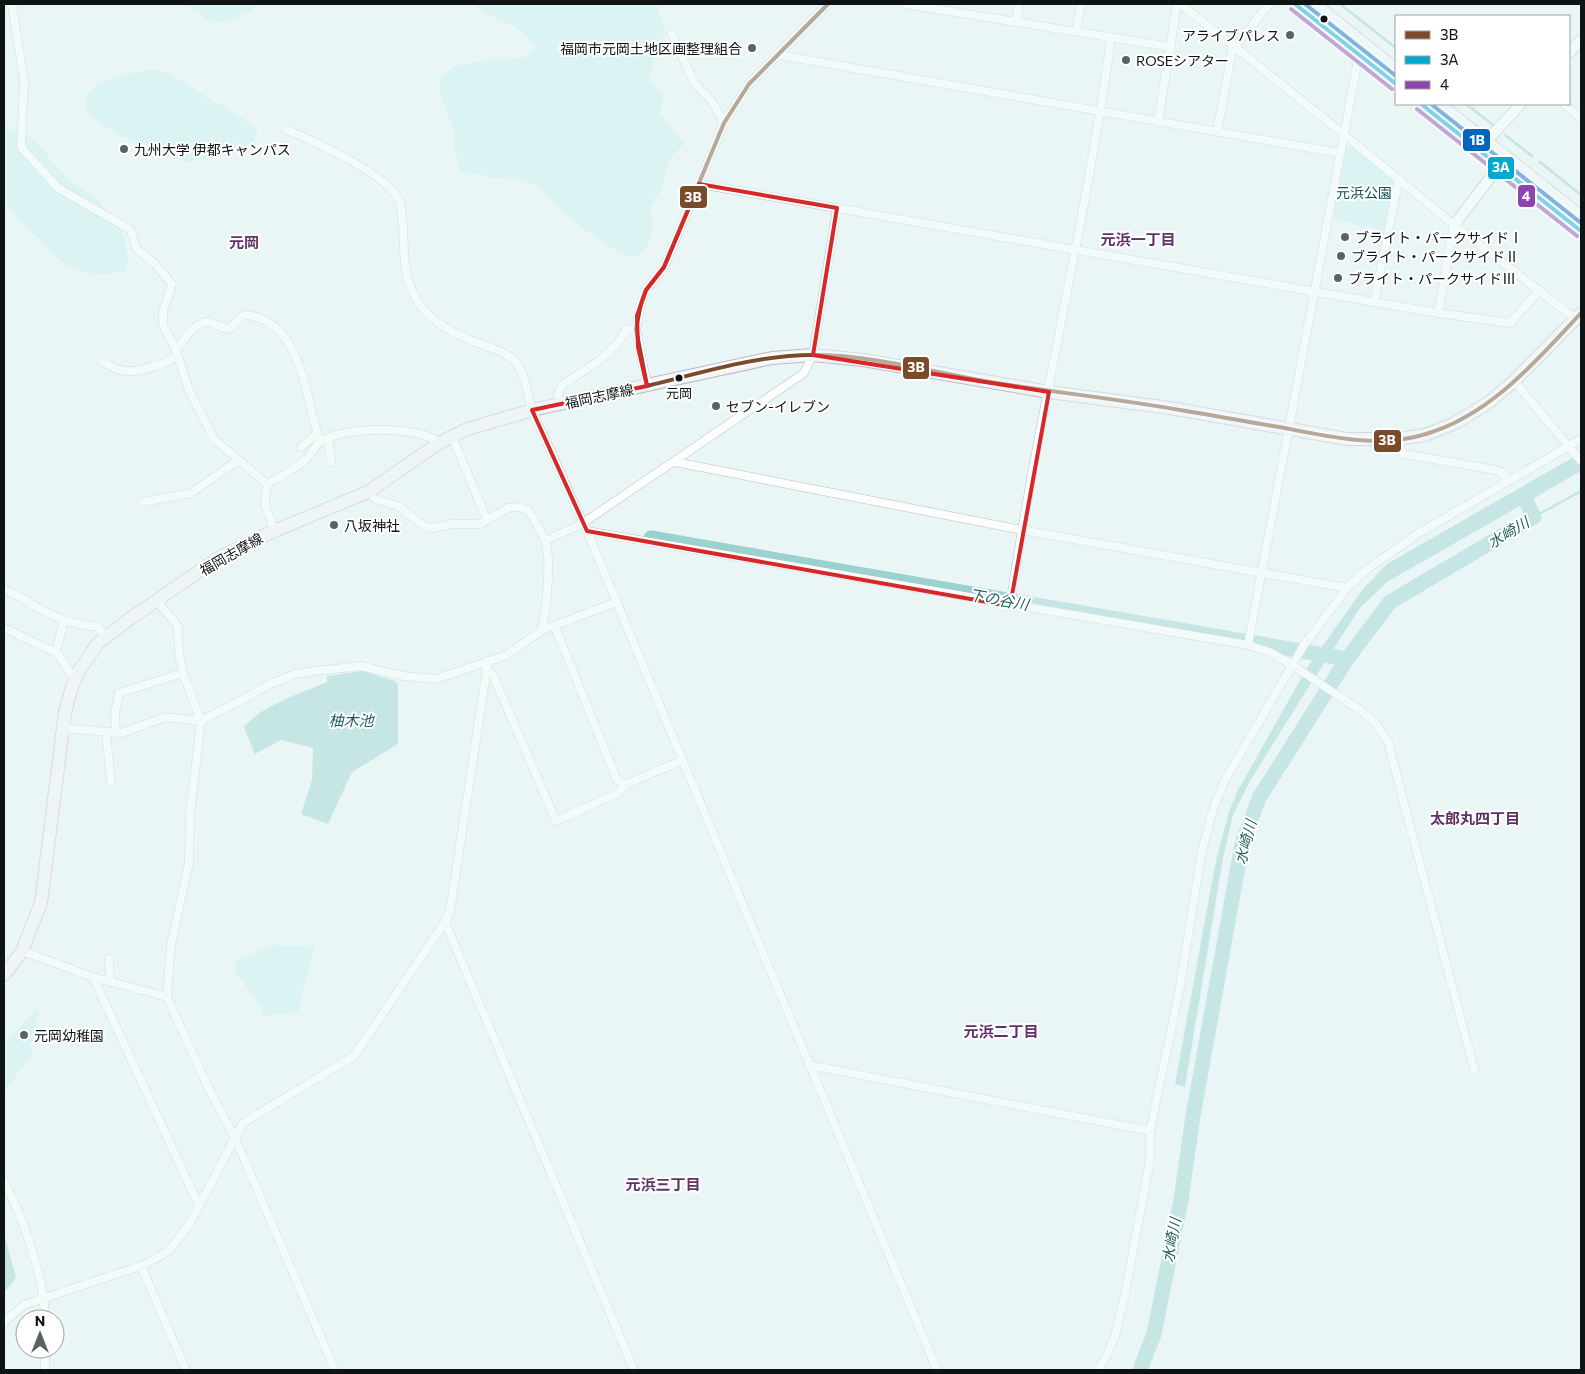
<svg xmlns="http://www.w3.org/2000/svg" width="1585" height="1374" font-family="Commissioner,'Noto Sans JP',sans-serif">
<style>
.green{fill:#cbefed}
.water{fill:#9ad2d0}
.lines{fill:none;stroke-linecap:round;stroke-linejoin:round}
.stream{stroke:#9ad2d0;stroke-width:2.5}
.river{stroke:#9ad2d0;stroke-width:15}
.minor-casing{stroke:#b8c1c0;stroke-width:9}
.tertiary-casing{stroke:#b8c1c0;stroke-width:12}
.secondary-casing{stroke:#b8c1c0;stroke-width:13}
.primary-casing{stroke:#bdbcc4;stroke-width:14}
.minor{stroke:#fcfefe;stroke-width:8}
.tertiary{stroke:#fcfefe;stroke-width:10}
.secondary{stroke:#f8f9fb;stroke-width:11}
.primary{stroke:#f6f3f8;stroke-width:12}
.bus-1-casing{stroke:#fff;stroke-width:8}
.bus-2-casing{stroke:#fff;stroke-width:8}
.bus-3-casing{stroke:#fff;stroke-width:8}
.bus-4-casing{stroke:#fff;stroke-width:8}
.bus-1{stroke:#7a4b2a;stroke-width:4}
.bus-2{stroke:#00a9ce;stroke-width:4}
.bus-3{stroke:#8e44ad;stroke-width:4}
.bus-4{stroke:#0065bd;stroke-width:4}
.marked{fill:none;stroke:#d62828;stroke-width:4;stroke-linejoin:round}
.bus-dot{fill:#0d1413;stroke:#fff;stroke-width:2}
.poi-dot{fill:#5a6362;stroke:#fff;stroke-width:2}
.labels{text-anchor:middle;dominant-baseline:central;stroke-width:4;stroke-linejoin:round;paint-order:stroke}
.bus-label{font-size:13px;fill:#0d1413;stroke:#fff}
.poi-label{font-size:14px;fill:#0d1413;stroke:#fff;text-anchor:start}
.park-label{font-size:14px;fill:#0c5250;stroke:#fff}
.street-label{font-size:14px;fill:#0d1413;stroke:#fff}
.neighbourhood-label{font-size:15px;font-weight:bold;fill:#5f3267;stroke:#fff}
.water-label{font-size:15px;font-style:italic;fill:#1f5f5d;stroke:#fff}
.line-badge{stroke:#fff;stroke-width:2}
.badge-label{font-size:14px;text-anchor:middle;font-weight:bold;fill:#fff}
</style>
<rect width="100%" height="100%" fill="#eaf6f5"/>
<g class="green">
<path d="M182,4H260C245,16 229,21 211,23L199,12Z"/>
<path d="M473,4H656L667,34L656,50L649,80L664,96L660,113L685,143L670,158L661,190L650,208L653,231L646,247L635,257L620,253L593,236L562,210L538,185L511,177L492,178L460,171L454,149V132L439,90L441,75L455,66L485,60L523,58L536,48C519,20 496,23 473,4Z"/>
<path d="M151,69L168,73L249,122L257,130V136L251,143L242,148L211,159L186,162L151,151L118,135L88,114C87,108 84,101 87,95C95,80 136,72 151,69Z"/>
<path d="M4,126L32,138L69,180L99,200L124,236L129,262L124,272L91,275L61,262L42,241L23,225L4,199Z"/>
<path d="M1351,145L1394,179L1386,231L1332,219L1344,146Z"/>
<path d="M274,945L315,947L298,1012L264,1016L259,1004L235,971L237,960Z"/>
<path d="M36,1009L42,1014L36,1020L39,1039L30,1041L32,1056L4,1091V1044Z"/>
</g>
<g class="water">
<path d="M1581,453V471L1387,582L1360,608L1306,691L1250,781L1233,815L1223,858L1185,1087L1175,1084L1216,860L1229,812L1238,790L1307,668L1363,589L1387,564Z"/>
<path d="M362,671L395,681L398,685V744L352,772L328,824L301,814L312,780L313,748L281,740L255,754L244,727C264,704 300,694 327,682V676Z"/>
<path d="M4,1233L16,1278L4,1293Z"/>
</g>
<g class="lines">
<g class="stream">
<path d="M1340,4L1396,48"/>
<path d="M1466,104L1493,125"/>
<path d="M1505,135L1532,156"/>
<path d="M1540,162L1581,195"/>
<path d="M1534,517L1581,491"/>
</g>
<g class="river">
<path d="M651,538L1347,659"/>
<path d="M1140,1370L1154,1334L1181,1200L1193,1116L1242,844L1259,798L1347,659L1390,602L1534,517L1523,496L1534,490"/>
</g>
<defs>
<g id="minor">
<path d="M12,4L24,81L21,147L58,188L131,230L136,248L155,264L172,284L163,312V325L176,350L189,390L214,439L267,484"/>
<path d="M905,4L1171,47"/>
<path d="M1180,4C1272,76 1364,150 1454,225L1438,313L1374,302L1399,179"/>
<path d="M1016,20L1019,4"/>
<path d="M1076,31L1081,4"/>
<path d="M672,34L695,84L712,101L724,123"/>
<path d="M779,55L1339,153"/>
<path d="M1564,104L1581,118"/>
<path d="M1158,122L1177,4"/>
<path d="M287,130C311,140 393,176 400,203C408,238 397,269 418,302C432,324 460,337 483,345C493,349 506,352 514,360C526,373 527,394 532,410C538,426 547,442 554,458C565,482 575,507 587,531L937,1370"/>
<path d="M1217,132L1232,51L1269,4"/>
<path d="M699,184L1374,302"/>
<path d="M1454,225L1576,319"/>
<path d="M1438,313L1510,323L1540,290"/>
<path d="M176,350C183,341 190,329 200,324C213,317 223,332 230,328C235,325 238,318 244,315C303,318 305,400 320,442"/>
<path d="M103,362C110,366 117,370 125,371C137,373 168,363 177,356"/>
<path d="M1514,381L1581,461"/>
<path d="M647,386L636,329L641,303L646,290L664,267L724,123L749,84L828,4"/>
<path d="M560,404L558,395L562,385L600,360L617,344L627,329H636"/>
<path d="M452,436L487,520"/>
<path d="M328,438L331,462"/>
<path d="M1397,439L1403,454L1491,469L1501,472L1509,481"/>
<path d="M301,447L317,434"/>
<path d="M675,462L1022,530L1347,588"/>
<path d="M143,502L191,493L237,461"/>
<path d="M274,531L265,503L267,484C281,477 294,470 306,459C311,454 315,446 320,442C343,426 419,425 439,443"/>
<path d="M587,531L1248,645L1270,652L1292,665L1363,712L1377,725L1388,742L1474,1069"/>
<path d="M545,541L583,523L804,373L813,355L837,208"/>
<path d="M4,589C42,607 53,623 98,627L106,636"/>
<path d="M157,601L178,626L179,653L183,673L201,721L190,814L189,862L171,945L167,997L209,1089L235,1138L335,1370"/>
<path d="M1010,606C1038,416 1085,228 1111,38"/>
<path d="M64,621L56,651L75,680"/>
<path d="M555,627L617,780L626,784"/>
<path d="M4,628L52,651H56"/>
<path d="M542,630L617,602"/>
<path d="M1248,645L1357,65L1362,57"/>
<path d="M486,670L493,675L556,821L618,793L626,784L681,761"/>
<path d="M63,728L122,733L165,717L201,721L273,683L295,674L315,671L361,666L403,676L436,679L507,655L542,630C546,610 552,559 545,541C541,530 534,520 528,510L518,507L508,508L480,524H452L433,528L424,526L398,506L375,499L368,492"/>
<path d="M106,732L111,782"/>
<path d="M116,733L115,713L119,693L183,673"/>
<path d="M445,922L634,1370"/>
<path d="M22,951L93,977L167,997"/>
<path d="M109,959L110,982"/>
<path d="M93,977L199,1206"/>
<path d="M809,1067L814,1066L1150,1131"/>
<path d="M4,1182C23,1216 45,1281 45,1319"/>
<path d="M141,1266L186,1370"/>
<path d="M4,1322L24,1305L141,1266L169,1251L190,1223L243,1123L354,1056L445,922L450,911L488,661"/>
<path d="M45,1349V1370"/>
<path d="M1098,1370L1106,1357L1115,1336L1125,1294L1150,1160V1131L1179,992L1202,850L1214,807L1225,780L1304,645L1347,588L1366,570L1419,533L1581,439"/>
</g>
<g id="tertiary">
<path d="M1569,53L1581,40"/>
<path d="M1479,149L1521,104"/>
<path d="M1454,225L1500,165"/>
</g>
<g id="secondary">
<path d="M1295,4L1396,84"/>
<path d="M1315,4L1396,69"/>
<path d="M1421,104L1581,231"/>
<path d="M1440,104L1581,216"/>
</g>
<path id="primary" d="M4,975L22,951L41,903L65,712L72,687L78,672L98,643L131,618L220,557L274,531L368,492L439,443L465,430L532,410L772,358L813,355L863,360L1049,392L1170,408L1347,439H1397L1425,435L1455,423L1488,403L1514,381L1581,313"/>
</defs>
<use href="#minor" class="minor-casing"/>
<use href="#tertiary" class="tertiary-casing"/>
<use href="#secondary" class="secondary-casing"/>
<use href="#primary" class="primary-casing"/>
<use href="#minor" class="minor"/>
<use href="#tertiary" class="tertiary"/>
<use href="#secondary" class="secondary"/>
<use href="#primary" class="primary"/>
<defs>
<path id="bus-1" d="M828,4L749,84L724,123L664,267L646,290L641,303L636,329L647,386C701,373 756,355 813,355C871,355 928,371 984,381C1051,392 1119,399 1186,411C1217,416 1248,422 1279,427C1327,436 1378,449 1426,434C1491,415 1537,360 1581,313"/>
<g id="bus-2">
<path d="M1295,4L1396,84"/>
<path d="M1421,104L1581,231"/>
</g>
<g id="bus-3">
<path d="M1291,9L1392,89"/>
<path d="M1417,109L1577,236"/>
</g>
<g id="bus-4">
<path d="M1305,4L1396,76"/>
<path d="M1431,104L1581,223"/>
</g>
</defs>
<use href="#bus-1" class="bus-1-casing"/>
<use href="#bus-2" class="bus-2-casing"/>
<use href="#bus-3" class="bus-3-casing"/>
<use href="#bus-4" class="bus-4-casing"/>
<use href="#bus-1" class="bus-1"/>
<use href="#bus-2" class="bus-2"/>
<use href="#bus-3" class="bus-3"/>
<use href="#bus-4" class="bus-4"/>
</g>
<path d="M0 0H1585V1374H0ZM699,184L837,208L813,355L1049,392L1010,606L587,531L532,410L647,386L638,347L637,316L646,290L664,267Z" fill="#eaf6f5" fill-opacity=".55" fill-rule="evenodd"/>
<path class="marked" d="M699,184L837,208L813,355L1049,392L1010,606L587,531L532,410L647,386L638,347L637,316L646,290L664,267Z"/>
<g class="bus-dot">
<circle cx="1324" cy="19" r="4.5"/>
<circle cx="679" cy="378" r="4.5"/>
</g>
<g class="poi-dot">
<circle cx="1290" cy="35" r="5"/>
<circle cx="752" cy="48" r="5"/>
<circle cx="1126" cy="60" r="5"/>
<circle cx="124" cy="149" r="5"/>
<circle cx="1345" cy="237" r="5"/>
<circle cx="1341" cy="256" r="5"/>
<circle cx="1338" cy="278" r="5"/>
<circle cx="716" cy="406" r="5"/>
<circle cx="334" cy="525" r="5"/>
<circle cx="24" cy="1035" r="5"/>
</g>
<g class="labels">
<g class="bus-label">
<text x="679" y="393">元岡</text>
</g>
<g class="poi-label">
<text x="1280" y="35" text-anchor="end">アライブパレス</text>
<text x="742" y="48" text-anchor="end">福岡市元岡土地区画整理組合</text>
<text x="1136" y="60">ROSEシアター</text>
<text x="134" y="149">九州大学 伊都キャンパス</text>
<text x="1355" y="237">ブライト・パークサイドⅠ</text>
<text x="1351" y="256">ブライト・パークサイドⅡ</text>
<text x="1348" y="278">ブライト・パークサイドⅢ</text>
<text x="726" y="406">セブン-イレブン</text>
<text x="344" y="525">八坂神社</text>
<text x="34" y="1035">元岡幼稚園</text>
</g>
<g class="park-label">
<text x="1364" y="192">元浜公園</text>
</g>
<g class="street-label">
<text transform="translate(599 396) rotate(-12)">福岡志摩線</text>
<text transform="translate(231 554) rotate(-30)">福岡志摩線</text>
</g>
<g class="neighbourhood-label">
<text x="1138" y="239">元浜一丁目</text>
<text x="244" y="242">元岡</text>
<text x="1475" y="818">太郎丸四丁目</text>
<text x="1001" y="1031">元浜二丁目</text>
<text x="663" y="1184">元浜三丁目</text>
</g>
<g class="water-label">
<text transform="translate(1508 532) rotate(-31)">水崎川</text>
<text transform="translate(999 599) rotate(10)">下の谷川</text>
<text x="351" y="720">柚木池</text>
<text transform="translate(1245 842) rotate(-75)">水崎川</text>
<text transform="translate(1171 1240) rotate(-80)">水崎川</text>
</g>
</g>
<g class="line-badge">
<rect x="1462" y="128" width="29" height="24" rx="5" fill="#0065bd"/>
<rect x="1487" y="156" width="28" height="24" rx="5" fill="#00a9ce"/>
<rect x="1517" y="184" width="19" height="24" rx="5" fill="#8e44ad"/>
<rect x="679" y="185" width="29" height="24" rx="5" fill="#7a4b2a"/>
<rect x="902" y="356" width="28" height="24" rx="5" fill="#7a4b2a"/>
<rect x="1373" y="429" width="29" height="24" rx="5" fill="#7a4b2a"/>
</g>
<g class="badge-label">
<text x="1477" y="145">1B</text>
<text x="1501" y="172">3A</text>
<text x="1526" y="201">4</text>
<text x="693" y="202">3B</text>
<text x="916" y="372">3B</text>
<text x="1387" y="445">3B</text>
</g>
<rect width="1585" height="1374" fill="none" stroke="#0d1413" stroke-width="10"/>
<rect x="1395" y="15" width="175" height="90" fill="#ffffff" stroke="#9ea1a1"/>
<rect x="1405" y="31" width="25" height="8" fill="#7a4b2a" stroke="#9ea1a1"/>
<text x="1440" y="40" font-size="15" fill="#0d1413">3B</text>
<rect x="1405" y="56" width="25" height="8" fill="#00a9ce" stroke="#9ea1a1"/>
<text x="1440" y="65" font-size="15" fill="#0d1413">3A</text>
<rect x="1405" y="81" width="25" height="8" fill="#8e44ad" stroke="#9ea1a1"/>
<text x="1440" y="90" font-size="15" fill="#0d1413">4</text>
<g transform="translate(40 1334)"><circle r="24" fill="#ffffff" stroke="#9ea1a1"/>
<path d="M0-4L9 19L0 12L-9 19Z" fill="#5a6362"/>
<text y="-8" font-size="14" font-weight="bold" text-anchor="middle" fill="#0d1413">N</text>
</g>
</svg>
